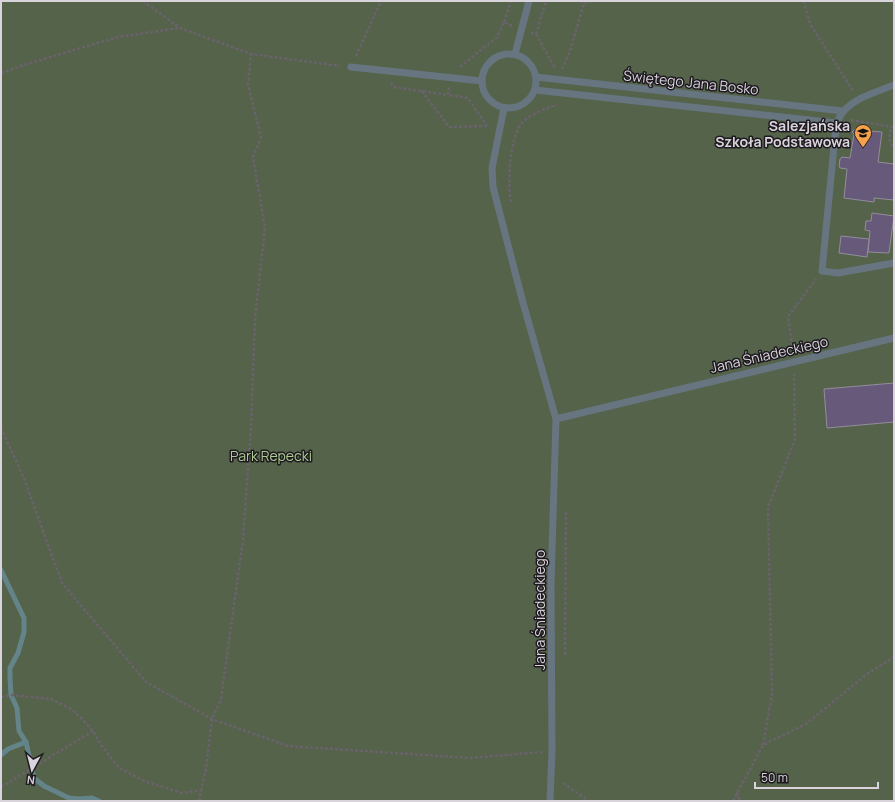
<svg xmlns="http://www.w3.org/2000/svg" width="895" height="802" font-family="Manrope,sans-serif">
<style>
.green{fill:#546349}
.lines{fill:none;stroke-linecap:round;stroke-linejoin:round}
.stream{stroke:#64848a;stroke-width:5}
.building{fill:#675979;stroke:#938d9c}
.path{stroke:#6a626c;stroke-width:2.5;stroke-dasharray:3 2;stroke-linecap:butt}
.lane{stroke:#677580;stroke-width:7}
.labels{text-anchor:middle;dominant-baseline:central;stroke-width:3;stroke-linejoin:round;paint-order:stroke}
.street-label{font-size:14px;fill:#d9d3db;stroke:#1e1a20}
.poi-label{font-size:14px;font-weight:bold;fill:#d9d3db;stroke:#1e1a20;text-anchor:end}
.park-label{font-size:14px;fill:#accb93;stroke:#1e1a20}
</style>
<rect width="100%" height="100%" fill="#3a313c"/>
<rect class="green" x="1" y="1" width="893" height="800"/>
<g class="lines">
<g class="stream">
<path d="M1,570L24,618V632L18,653L10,668V677L11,695L17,708L19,731L26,742L34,778L44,786L69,798L79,799L92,798L99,801"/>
<path d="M1,755L8,749L26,742"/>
</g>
</g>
<g class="building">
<path d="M856,128L858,130L882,132L878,162L894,164V200L874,198V202L844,198L847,169L840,168L839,166L840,159L842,157L850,158L854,134L852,132Z"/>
<path d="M872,213L894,216L889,253L868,252L870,231L865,230L866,221H871Z"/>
<path d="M841,236L869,239L867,257L839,253Z"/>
<path d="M894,383V422L827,428L824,389Z"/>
</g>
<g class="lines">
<g class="path">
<path d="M143,1L180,28L251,54L340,66"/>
<path d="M580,1L584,3L595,1"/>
<path d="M804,1L810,24L853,91"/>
<path d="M504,22L511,1"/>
<path d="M531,33L536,34L555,68"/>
<path d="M536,34L546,1"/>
<path d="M356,56L381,1"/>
<path d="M460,67L497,37L504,22L512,26"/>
<path d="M562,69L570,51L584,3"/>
<path d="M1,73L27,64L118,37L179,28"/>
<path d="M391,83L393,87L448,95"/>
<path d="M449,87L448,95L468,98L487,126"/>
<path d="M422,91L449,127L487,126"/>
<path d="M851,120L892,127"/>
<path d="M894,125C888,132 888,141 894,149"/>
<path d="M511,202C507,184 510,139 521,124C527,116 547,107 557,105"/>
<path d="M793,351L788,317L816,279"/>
<path d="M1,428L23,476L62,583L146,682L212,719L288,746L470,758L542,752"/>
<path d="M565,655L566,512"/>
<path d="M1,697L11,695L51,699L71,709L82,719L93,731L101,745L119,768L147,782L182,793L202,790"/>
<path d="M763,745L772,694L768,507L795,440L794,374"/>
<path d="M563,783L589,801"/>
<path d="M1,787L93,731"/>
<path d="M737,792L740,801"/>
<path d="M199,801L206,768L212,719L221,699L243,540L251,427L255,318L265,228L253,157L261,137L248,85L251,54"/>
<path d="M733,801L763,745L806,724L867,674L894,657"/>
</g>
<g class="lane">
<circle cx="509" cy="81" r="27"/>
<path d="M515,54L529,1"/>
<path d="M351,67L482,81"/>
<path d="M536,77L843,111"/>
<path d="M894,85C877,92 855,97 843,112C837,118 837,127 835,136L822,271L838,273L894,263"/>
<path d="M535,90L837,123"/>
<path d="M504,108L492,168L493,187L522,299L556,419L551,583L552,751L550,801"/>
<path d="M556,419L894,338"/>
</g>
</g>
<defs>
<symbol id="school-pin" viewBox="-11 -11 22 30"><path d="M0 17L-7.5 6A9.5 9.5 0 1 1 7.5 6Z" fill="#f7a14a" stroke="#1e1a20"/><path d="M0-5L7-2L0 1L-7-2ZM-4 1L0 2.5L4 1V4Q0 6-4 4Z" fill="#111"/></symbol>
</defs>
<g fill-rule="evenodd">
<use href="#school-pin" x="853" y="123" width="20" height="27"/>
</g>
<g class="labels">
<g class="street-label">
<text transform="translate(691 82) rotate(6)">Świętego Jana Bosko</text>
<text transform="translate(769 354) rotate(-13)">Jana Śniadeckiego</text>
<text transform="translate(539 610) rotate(-90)">Jana Śniadeckiego</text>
</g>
<g class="poi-label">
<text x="850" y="125">Salezjańska<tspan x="850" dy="16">Szkoła Podstawowa</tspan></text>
</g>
<g class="park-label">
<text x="271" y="455">Park Repecki</text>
</g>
</g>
<rect width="895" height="802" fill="none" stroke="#d9d3db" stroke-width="4"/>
<g transform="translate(32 770) rotate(187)" stroke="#1e1a20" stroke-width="3" paint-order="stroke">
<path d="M0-3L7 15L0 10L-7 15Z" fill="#d9d3db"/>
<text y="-6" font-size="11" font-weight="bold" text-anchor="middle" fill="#d9d3db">N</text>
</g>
<path d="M755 782v6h123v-6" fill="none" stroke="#d9d3db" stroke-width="2"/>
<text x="761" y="782" font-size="12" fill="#d9d3db" stroke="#1e1a20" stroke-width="3" paint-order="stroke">50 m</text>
</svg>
